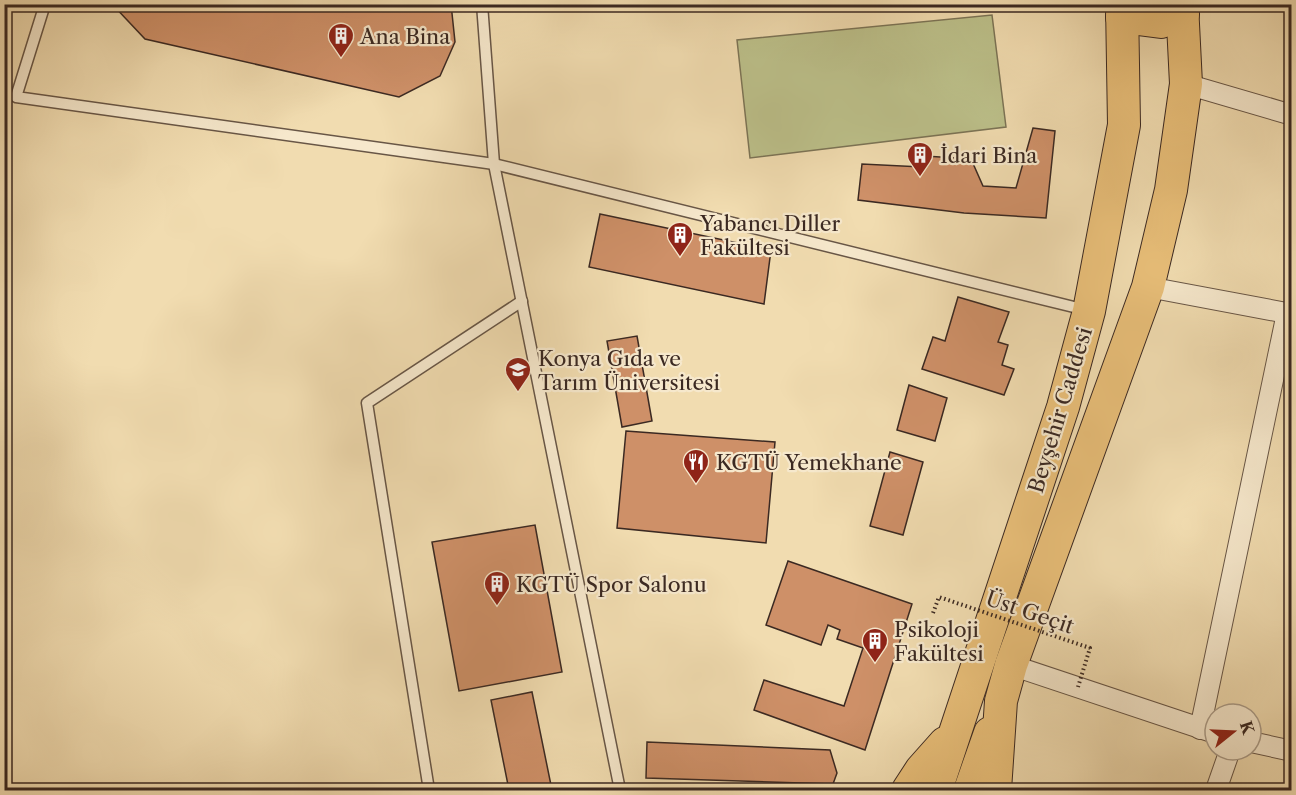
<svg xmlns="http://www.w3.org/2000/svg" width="1296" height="795" font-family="'Libre Caslon Text',serif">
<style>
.green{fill:#bcc08a;stroke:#7c7456;stroke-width:1.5}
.building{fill:#ce9068;stroke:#3b2922;stroke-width:1.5}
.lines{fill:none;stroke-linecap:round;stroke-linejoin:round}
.service-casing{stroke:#685646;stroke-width:13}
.minor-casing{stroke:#685646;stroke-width:22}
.primary-casing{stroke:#3b2922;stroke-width:34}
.service{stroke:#f6e8cc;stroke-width:10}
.minor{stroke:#f6e8cc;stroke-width:20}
.primary{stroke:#e8be78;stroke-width:32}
.path-bridge{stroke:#3b2922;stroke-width:4;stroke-dasharray:1.5 3;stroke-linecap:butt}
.labels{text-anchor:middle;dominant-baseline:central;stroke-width:4.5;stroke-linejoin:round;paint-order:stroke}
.poi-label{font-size:21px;fill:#3b2922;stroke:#f6e8cc;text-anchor:start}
.street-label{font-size:21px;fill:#3b2922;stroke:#f6e8cc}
</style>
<rect width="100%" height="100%" fill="#f1dcb0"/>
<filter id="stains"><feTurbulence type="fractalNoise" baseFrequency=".00333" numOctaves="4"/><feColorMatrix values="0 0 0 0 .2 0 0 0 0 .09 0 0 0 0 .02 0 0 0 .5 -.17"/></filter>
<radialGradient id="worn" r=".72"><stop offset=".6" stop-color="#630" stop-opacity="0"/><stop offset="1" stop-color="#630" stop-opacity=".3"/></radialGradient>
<path class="green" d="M992,15L1006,127L750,158L737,40Z"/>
<g class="building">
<path d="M112,4H451L455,42L440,76L399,97L145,39Z"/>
<path d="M1033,128L1055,131L1046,218L964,213L858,200L862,164L922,167L925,156L971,159L983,186L1016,188Z"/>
<path d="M600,214L771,250L764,304L589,267Z"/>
<path d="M958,297L1009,312L998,342L1008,345L1002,365L1014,369L1004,395L922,369L933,337L945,341Z"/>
<path d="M637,336L652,421L622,427L607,341Z"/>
<path d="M909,385L947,398L935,441L897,430Z"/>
<path d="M626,431L775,442L766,543L617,528Z"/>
<path d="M890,452L923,462L903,535L870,526Z"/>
<path d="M535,525L562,672L459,691L432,542Z"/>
<path d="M788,561L912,604L865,750L754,710L764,680L844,706L863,648L837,639L840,630L828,625L821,645L766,625Z"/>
<path d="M532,692L552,790H509L491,700Z"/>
<path d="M647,742L830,750L837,773L833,784L646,778Z"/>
<path d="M657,788L707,790H657Z"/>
</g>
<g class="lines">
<defs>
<g id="service">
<path d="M45,4L16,97L494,164L1086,310"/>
<path d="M482,4L494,164L620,790"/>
<path d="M429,790L367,403L522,301"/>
</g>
<g id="minor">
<path d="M1186,84L1292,115"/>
<path d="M1148,287L1292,314"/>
<path d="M1011,665L1215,733"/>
<path d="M1200,729L1287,313"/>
<path d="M1251,742L1292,751"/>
<path d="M1216,790L1230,750"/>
</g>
<g id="primary">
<path d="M1122,17L1161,22L1183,14"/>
<path d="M908,790L921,770L945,743"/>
<path d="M936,790L1063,407L1089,311L1124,125L1122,4"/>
<path d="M970,790L990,733"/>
<path d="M995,790L1001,701L1011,665L1148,287L1171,190L1186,84L1182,4"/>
</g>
</defs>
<use href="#service" class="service-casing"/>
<use href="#minor" class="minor-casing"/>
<use href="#primary" class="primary-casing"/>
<use href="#service" class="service"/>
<use href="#minor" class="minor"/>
<use href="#primary" class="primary"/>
<path class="path-bridge" d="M933,613L939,597L1090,648L1078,687"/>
</g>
<defs>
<symbol id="building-pin" viewBox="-11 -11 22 30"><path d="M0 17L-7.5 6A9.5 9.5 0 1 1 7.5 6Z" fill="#8f2418" stroke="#f6e8cc"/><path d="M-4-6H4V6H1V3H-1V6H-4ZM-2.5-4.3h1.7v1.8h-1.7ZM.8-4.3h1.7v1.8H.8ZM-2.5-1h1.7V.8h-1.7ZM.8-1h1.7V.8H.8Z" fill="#fff"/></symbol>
<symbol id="university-pin" viewBox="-11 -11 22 30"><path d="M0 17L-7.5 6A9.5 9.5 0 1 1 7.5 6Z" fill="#8f2418" stroke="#f6e8cc"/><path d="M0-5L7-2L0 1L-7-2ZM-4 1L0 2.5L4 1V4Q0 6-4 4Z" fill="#fff"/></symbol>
<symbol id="restaurant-pin" viewBox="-11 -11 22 30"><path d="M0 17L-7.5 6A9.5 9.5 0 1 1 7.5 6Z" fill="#8f2418" stroke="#f6e8cc"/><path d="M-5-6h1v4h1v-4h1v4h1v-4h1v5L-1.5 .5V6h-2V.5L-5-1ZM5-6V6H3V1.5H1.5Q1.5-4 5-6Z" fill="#fff"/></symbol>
</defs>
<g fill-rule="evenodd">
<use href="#building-pin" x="326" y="21" width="30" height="40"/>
<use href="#building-pin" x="905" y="140" width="30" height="40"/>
<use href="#building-pin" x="665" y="220" width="30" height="40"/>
<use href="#university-pin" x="503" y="355" width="30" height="40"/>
<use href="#restaurant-pin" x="681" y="447" width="30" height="40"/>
<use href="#building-pin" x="482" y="569" width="30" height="40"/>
<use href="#building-pin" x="860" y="626" width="30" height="40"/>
</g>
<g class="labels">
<g class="poi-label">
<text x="360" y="36">Ana Bina</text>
<text x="940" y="155">İdari Bina</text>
<text x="700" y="223">Yabancı Diller<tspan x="700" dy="24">Fakültesi</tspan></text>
<text x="538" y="358">Konya Gıda ve<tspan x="538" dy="24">Tarım Üniversitesi</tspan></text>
<text x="716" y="462">KGTÜ Yemekhane</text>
<text x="516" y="584">KGTÜ Spor Salonu</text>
<text x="894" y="629">Psikoloji<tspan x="894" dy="24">Fakültesi</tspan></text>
</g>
<g class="street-label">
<text transform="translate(1060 410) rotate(-73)">Beyşehir Caddesi</text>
<text transform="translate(1030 612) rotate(19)">Üst Geçit</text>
</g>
</g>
<rect width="1296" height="795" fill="none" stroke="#f1dcb0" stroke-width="24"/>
<rect x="6" y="6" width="1284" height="783" fill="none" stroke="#3b2922" stroke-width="3"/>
<rect x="12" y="12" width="1272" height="771" fill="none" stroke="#3b2922" stroke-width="1.5"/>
<g transform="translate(1233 732) rotate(72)"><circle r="28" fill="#f6e8cc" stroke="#ab9c88" stroke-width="1.5"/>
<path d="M0-4.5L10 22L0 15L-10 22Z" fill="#8f2418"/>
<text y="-9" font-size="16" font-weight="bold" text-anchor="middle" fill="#3b2922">K</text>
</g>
<rect width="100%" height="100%" filter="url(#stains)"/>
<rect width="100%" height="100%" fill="url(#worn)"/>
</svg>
